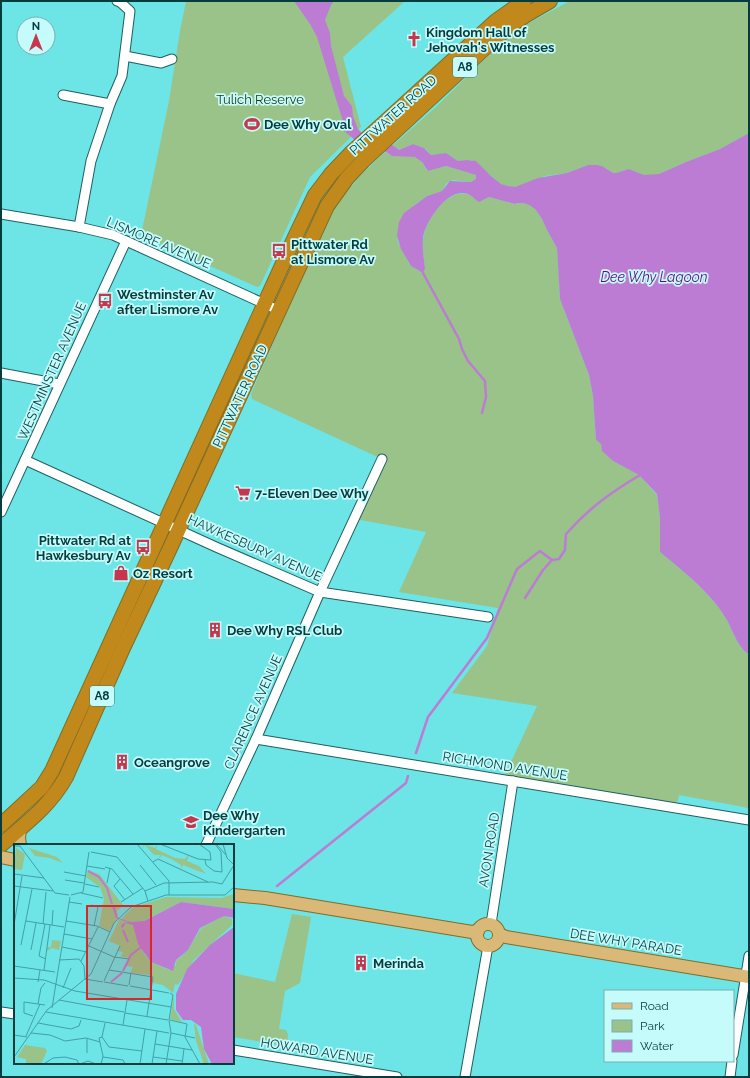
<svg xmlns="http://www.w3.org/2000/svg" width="750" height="1078" font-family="Raleway,sans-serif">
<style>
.green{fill:#99c388}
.water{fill:#bd7cd4}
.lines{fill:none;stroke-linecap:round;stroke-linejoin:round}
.stream{stroke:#bd7cd4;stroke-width:2.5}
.minor-casing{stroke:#1e5f61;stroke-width:11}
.major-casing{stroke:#7f6e28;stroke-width:14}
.highway-casing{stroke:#7f6e28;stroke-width:16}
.minor{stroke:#fff;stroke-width:9}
.major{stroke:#dab877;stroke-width:12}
.highway{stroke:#c1881c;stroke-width:14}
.labels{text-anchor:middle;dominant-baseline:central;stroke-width:3.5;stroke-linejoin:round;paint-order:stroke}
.shield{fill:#c6fbfc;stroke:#3f7677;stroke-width:1}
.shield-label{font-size:12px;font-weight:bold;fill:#053d3e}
.poi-label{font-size:13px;font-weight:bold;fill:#053d3e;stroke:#c6fbfc;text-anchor:start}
.park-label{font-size:13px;fill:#1b350f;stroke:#c6fbfc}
.street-label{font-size:13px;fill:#053d3e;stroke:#c6fbfc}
.water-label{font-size:14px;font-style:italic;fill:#630a7b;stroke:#c6fbfc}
.inset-river{fill:none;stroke:#bd7cd4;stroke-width:2}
.inset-road{fill:none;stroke:#43a1a3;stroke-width:1}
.view{fill:#d62828;fill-opacity:0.15;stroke:#d62828;stroke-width:2}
.inset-edge{fill:none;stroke:#053d3e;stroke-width:2}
</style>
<rect width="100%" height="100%" fill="#6de4e6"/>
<g class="green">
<path d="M186,1H405L343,57L361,127L310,177L260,286L257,287L141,235L169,101L180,31Z"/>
<path d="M570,1H749V133L720,149L686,162L659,174L653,175H644L629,169L616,173H613L602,166L597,165H588L567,173L545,176L515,187H511L501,184L472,160L458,161L446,153L431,155L426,149L413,144L399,150L393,145L435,108L501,43L529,23Z"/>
<path d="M385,152C396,160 408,153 417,158C422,161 424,166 428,171L446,166L476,175V179L471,182L453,180L446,184L442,191L427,196L413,206L397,236L398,242L409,263L411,266L423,273L425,269C424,258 421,246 424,235C429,214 456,178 478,201H481L489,197L515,204L517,203H524L531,206L536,210L542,219L547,230L557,248L560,299L589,375L593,396L596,440L601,444L603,451L613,461L639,475L657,495L660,518V552C685,573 712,593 728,622C732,630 740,651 749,654V809L744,807L679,795L676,808L503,779L537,706L452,693L487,646L498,608L399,592L426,532L355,519L382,459L252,399L251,394L308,263L333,209L342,197L361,175Z"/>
<path d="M292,914L311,917L300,983L285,991L279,1029L286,1030L288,1034L287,1046L233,1037V973L275,982Z"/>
</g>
<path class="water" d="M294,1H334L331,5L325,20L330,33L331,46L344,96L352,106L353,116L358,129L362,133L390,143L399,150L413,144L424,148L431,155L446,153L458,161L467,160L476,161L491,176L501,184L508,186L515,187L538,178L567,173L588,165H597L602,166L613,173H616L629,169L644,175L659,174L686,162L720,149L749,133V654C740,651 732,630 728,622C712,593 685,573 660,552V518L657,494L639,475L613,461L602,451L601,444L596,440L593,396L589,375L560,299L557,248L547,230L542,219L536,210L531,206L524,203H517L515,204L489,197L479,202C473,198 470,192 461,193C444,194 425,223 423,238C422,249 424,259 425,269L423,273L411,266L401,249L397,236L399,222L404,213L427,196L442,191L450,181L471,182L476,179V175L446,166L428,171L422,162L415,157L392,156L383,150L356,141L343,130L342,118L336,99L317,37L310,24Z"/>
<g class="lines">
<g class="stream">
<path d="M423,273L459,339L462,349L468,361L485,381L486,397L482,413"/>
<path d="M525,598L543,570L552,560"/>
<path d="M416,753L428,717L487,638L517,569L540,551L552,560L559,559L565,550L566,534C589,508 610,493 640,475"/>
<path d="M277,886L406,783L408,776"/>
</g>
<defs>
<g id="minor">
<path d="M125,56L161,63L172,59"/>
<path d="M63,95L110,104"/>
<path d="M1,214L79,227L113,235L278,310"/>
<path d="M79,227L91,161L110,104L122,76L130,11L120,2L117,1"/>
<path d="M1,373L59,384"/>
<path d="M25,460L216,547L320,592L488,617"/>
<path d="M1,512L126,241"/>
<path d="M256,739L749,820"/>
<path d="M206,845L256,739L320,592L382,459"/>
<path d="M491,924L513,781"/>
<path d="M1,1012L15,1014"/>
<path d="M233,1050L397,1077"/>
<path d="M733,1055L749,956"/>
<path d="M465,1077L488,946"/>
<path d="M730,1077L732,1061"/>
</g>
<g id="major">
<path d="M20,829L19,838L20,845"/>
<path d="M1,857L15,860"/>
<path d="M233,895L265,898L472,932L478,931"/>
<circle cx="488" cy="935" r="11"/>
<path d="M499,934L506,937L749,977"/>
</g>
<g id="highway">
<path d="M1,825L42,787L52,771L295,237L315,195L331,174L350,154L496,21L524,1"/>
<path d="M1,845C25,824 50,806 66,777L123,648L171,546L327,206L347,178L363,161L487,46L511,25L526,15L550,1"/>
</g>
</defs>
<use href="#minor" class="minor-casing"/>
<use href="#major" class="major-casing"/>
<use href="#highway" class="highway-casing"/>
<use href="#minor" class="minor"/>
<use href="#major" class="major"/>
<use href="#highway" class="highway"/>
</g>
<defs>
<symbol id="church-bare" viewBox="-9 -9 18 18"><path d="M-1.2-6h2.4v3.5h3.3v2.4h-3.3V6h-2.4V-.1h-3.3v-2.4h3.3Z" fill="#c6364c" stroke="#c6fbfc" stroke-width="2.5" paint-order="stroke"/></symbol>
<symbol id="stadium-bare" viewBox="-9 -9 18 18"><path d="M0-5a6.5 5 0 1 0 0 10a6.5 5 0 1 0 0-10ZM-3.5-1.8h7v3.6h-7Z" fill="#c6364c" stroke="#c6fbfc" stroke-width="2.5" paint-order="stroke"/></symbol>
<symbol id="bus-bare" viewBox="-9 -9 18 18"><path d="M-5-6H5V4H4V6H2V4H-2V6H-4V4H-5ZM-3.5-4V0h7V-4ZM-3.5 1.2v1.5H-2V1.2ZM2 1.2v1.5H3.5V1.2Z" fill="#c6364c" stroke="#c6fbfc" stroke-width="2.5" paint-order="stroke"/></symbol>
<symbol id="supermarket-bare" viewBox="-9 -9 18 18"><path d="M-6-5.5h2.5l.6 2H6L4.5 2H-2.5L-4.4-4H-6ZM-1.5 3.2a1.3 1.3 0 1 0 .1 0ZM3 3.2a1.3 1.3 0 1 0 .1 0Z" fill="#c6364c" stroke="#c6fbfc" stroke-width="2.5" paint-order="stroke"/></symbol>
<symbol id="shop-bare" viewBox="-9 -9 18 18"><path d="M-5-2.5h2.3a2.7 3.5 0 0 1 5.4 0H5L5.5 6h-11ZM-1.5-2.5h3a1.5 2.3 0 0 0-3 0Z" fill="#c6364c" stroke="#c6fbfc" stroke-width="2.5" paint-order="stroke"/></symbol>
<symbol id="building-bare" viewBox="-9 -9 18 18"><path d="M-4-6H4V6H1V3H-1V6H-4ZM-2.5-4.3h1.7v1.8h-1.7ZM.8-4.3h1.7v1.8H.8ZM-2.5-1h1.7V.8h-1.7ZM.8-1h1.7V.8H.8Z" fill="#c6364c" stroke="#c6fbfc" stroke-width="2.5" paint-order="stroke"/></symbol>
<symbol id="school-bare" viewBox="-9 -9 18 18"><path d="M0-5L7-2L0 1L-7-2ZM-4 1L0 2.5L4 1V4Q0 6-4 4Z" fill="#c6364c" stroke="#c6fbfc" stroke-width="2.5" paint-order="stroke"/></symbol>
</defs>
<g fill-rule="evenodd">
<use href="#church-bare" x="403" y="28" width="22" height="22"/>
<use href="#stadium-bare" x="241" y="113" width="22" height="22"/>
<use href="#bus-bare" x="268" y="240" width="22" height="22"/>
<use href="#bus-bare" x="94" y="290" width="22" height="22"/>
<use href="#supermarket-bare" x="232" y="482" width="22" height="22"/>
<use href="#bus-bare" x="132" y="536" width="22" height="22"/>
<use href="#shop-bare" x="110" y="562" width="22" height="22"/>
<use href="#building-bare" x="204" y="619" width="22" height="22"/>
<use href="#building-bare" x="111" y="751" width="22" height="22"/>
<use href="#school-bare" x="180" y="811" width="22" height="22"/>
<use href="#building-bare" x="350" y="952" width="22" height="22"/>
</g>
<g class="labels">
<g class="shield">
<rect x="453" y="57" width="24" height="20" rx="3"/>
<rect x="90" y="686" width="24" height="20" rx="3"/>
</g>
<g class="shield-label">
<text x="465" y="67">A8</text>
<text x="102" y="696">A8</text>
</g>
<g class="poi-label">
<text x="426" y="32">Kingdom Hall of<tspan x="426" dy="15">Jehovah's Witnesses</tspan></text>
<text x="264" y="124">Dee Why Oval</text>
<text x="291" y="244">Pittwater Rd<tspan x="291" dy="15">at Lismore Av</tspan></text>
<text x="117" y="294">Westminster Av<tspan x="117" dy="15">after Lismore Av</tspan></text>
<text x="255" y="493">7-Eleven Dee Why</text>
<text x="131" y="540" text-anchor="end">Pittwater Rd at<tspan x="131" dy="15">Hawkesbury Av</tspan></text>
<text x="133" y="573">Oz Resort</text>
<text x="227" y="630">Dee Why RSL Club</text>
<text x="134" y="762">Oceangrove</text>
<text x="203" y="815">Dee Why<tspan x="203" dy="15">Kindergarten</tspan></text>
<text x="373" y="963">Merinda</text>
</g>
<g class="park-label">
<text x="260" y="99">Tulich Reserve</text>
</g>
<g class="street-label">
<text transform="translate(393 115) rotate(-42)">PITTWATER ROAD</text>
<text transform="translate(159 243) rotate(23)">LISMORE AVENUE</text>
<text transform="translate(52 371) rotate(-66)">WESTMINSTER AVENUE</text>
<text transform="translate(240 396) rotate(-65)">PITTWATER ROAD</text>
<text transform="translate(255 548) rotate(24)">HAWKESBURY AVENUE</text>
<text transform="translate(253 712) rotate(-66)">CLARENCE AVENUE</text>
<text transform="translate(505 766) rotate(9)">RICHMOND AVENUE</text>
<text transform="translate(489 850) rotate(-81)">AVON ROAD</text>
<text transform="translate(626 942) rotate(9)">DEE WHY PARADE</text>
<text transform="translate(317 1051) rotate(9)">HOWARD AVENUE</text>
</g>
<g class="water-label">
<text x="654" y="277">Dee Why Lagoon</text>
</g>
</g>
<g transform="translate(14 844)">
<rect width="220" height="220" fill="#6de4e6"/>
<path d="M130,0L141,4L144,0L142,5L161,14L171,15L175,10L173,17L185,22L192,30L169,21L167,25V21L157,15L148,11L145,15L146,11H140L131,1L128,4ZM2,4L11,10L8,26L0,25ZM15,4L43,13L49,19L36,14L21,12ZM74,26L85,30L109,61L103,67L104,73L95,87L85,82L90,55L86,43L72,33ZM220,50V65L167,58L129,77L117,78L107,75L118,64L152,53L207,54ZM210,72L218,75V81L180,116L164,141L161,140L159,149L149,141L139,139L137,131L116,129L119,123L112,122L116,114L107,113L109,108L103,107L106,102L95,97L105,76L114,77L108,81V85L112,79L119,80L130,110L137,118L155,126L162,121V117L174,106L187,84ZM38,96L47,97L45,106L38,104L33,107V103H37ZM160,152V165L168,178L156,175ZM180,180L182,181L195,220H190L182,197ZM11,201L31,204L33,207L27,220H12V215L3,213Z" fill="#99c388"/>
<path d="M167,58L220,65V74L210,72L186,84L174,106L162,116L159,127L137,118L124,100L119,81L112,79L108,85L107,81L114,77H110L102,74L98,62L104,61L101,64L104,74L117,78L130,77ZM220,83V220H198L190,205L187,183L177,176H169L162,166V150L173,125L196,101Z" fill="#bd7cd4"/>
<path class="inset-river" d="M74,27L85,33L93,44L98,60M109,86L114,98M109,127L117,111L127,103M97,138L108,129"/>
<path class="inset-road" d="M123,0L155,37V51M146,0L184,15L197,16L196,8L185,0M209,0L213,14L220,21M203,1L212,11M0,2H6L41,49L55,51M77,8L103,13L131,47L134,57M191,16L192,21L200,27L208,28L207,8L201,0M139,18L144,15L194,38M126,21L142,41M73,22L91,25M91,23L98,25L119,50M50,28L72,32M0,30L30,34M106,35L100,42L111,56M51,36L70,39M93,39L96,24M71,40L85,43M0,42L39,47M131,47L150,39L199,38L208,40L220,21M67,49L89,54M57,51L69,48L75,8M55,58L68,60M107,58L129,44M77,61L84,63L80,82M12,77L50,83M52,77L83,82L96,88M29,80L32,48M31,80L25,112L32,115M0,81L8,32M38,81L39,66M50,90L78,95M7,101L18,45M75,102L100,113L115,115M48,103L73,108M17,106L22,79M45,116L65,115L70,122L71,135M67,117L84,83M0,122L41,128M30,126L36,81M95,126L139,133L133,172M0,134L30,136L61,147L157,163M71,135L89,138M90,137L106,102M24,138L26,126M90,138L114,142M115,141L117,129M116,142L155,149M49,144L57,124M45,156L110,168M24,160L27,144L31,139M38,164L56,53M32,168L155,189M111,169L154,176M19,172L10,169V158L31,161M156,176L173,180L171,193L186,220M24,179L57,185L65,182L67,176M91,179L88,193L95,203L128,207M109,181L113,156M17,189L36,191L51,197L72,194L86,198M157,189L181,194M0,191L13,193M12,192L26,160M73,195V209M141,200L178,206M0,213L33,166L77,130L100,79L117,63L152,51H211L220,43M89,213L109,216L111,220M139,213L168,217M30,220L39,214L51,213L63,216L65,220M66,220L74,217L82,220M87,220L89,212L85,194L88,193M126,220L131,185M138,220L143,187M152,220L157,189L155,176L159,151L156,149M168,220L170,205"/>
<path class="view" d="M73,62H137V155H73Z"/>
<rect width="220" height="220" class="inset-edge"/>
</g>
<rect width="750" height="1078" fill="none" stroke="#053d3e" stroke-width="4"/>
<rect x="604" y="990" width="130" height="72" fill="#c6fbfc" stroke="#79afb0"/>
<rect x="612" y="1003" width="20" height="6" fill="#dab877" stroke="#79afb0"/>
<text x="640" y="1010" font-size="12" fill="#053d3e">Road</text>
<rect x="612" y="1020" width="20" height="12" fill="#99c388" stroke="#79afb0"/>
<text x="640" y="1030" font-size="12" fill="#053d3e">Park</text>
<rect x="612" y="1040" width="20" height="12" fill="#bd7cd4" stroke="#79afb0"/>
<text x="640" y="1050" font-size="12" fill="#053d3e">Water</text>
<g transform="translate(36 36)"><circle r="19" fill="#c6fbfc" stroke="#79afb0"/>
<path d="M0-3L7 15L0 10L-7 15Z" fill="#c6364c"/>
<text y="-6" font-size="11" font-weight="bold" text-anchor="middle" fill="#053d3e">N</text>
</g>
</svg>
